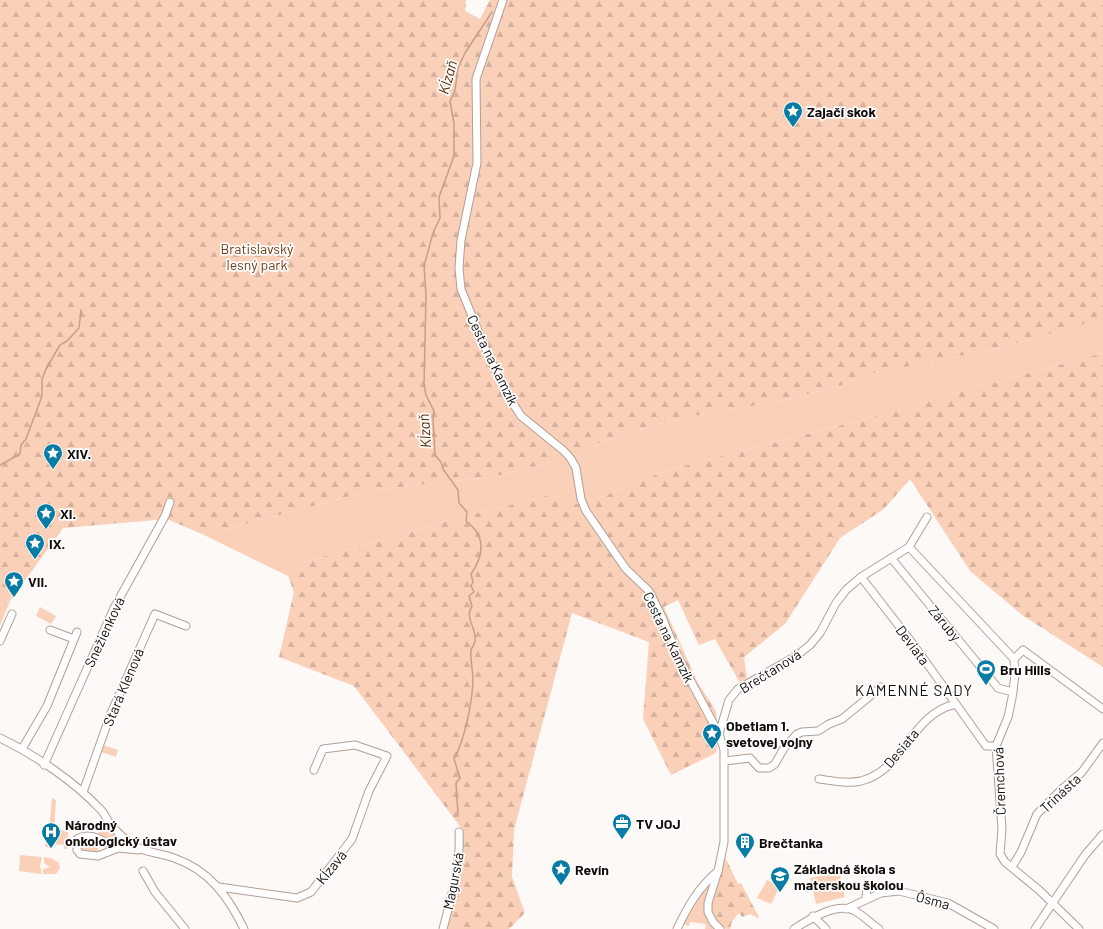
<svg xmlns="http://www.w3.org/2000/svg" width="1103" height="929" font-family="Barlow,sans-serif">
<style>
.grass{fill:#fbd0b8}
.forest{fill:url(#forest-firs)}
.lines{fill:none;stroke-linecap:round;stroke-linejoin:round}
.stream{stroke:#ca9e85;stroke-width:1.5}
.minor-casing{stroke:#b09f96;stroke-width:9}
.minor{stroke:#fff;stroke-width:7}
.labels{text-anchor:middle;dominant-baseline:central;stroke-width:3.5;stroke-linejoin:round;paint-order:stroke}
.poi-label{font-size:14px;font-weight:bold;fill:#120c09;stroke:#fff;text-anchor:start}
.park-label{font-size:14px;fill:#753c18;stroke:#fff}
.street-label{font-size:14px;fill:#120c09;stroke:#fff}
.water-label{font-size:15px;font-style:italic;fill:#5f2800;stroke:#fff}
.neighbourhood-label{font-size:15px;letter-spacing:1px;fill:#120c09;stroke:#fff}
</style>
<defs>
<pattern id="forest-firs" width="22" height="20" patternUnits="userSpaceOnUse"><rect width="22" height="20" fill="#fbd0b8"/><path d="M5 1l3.5 6h-7zM16 11l3.5 6h-7z" fill="#d6b19d"/></pattern>
</defs>
<rect width="100%" height="100%" fill="#fdf9f7"/>
<g class="grass">
<path d="M1103,321V353L970,389L904,409L668,470L581,505L550,495L461,517L298,564L288,576L204,535L373,490L492,477L561,460L604,441L676,419L780,401L843,385L860,376L1000,348L1080,325Z"/>
<path d="M10,601L0,626V603Z"/>
<path d="M40,607L56,616L51,624L36,616Z"/>
<path d="M103,745L118,750L116,757L101,752Z"/>
<path d="M52,798L56,800L54,830L68,831L67,849H64V845L54,844L53,848L45,847L46,841H48Z"/>
<path d="M98,827L109,828L125,843L111,840L99,835Z"/>
<path d="M93,839L98,842V851L94,853L83,851L81,847L82,841Z"/>
<path d="M20,855L42,857L40,867L41,869V874L19,871Z"/>
<path d="M44,857L53,859L59,863L60,868L56,874H43V869L50,867L44,863Z"/>
<path d="M839,872L845,897L816,904L810,878Z"/>
<path d="M714,876L706,915L713,929H705L706,924L690,922L689,926L683,924L687,910Z"/>
<path d="M767,880L780,886L771,904L757,898Z"/>
</g>
<g class="forest">
<path d="M0,0H466L465,11L480,19L490,0H1103V321L1080,325L1000,348L860,376L843,385L780,401L676,419L604,441L561,460L492,477L373,490L204,535L167,519L63,528L10,601L0,603Z"/>
<path d="M1103,353V667L1022,615L970,571L910,479L884,509L840,538L785,624L744,657L747,678L740,683L715,639L699,645L678,600L664,607L698,683L716,711L718,734L716,753L671,775L643,719L649,642L572,613L514,830L512,877L525,913L509,929H443L457,878L462,829L354,686L279,657L294,592L288,576L298,564L461,517L550,495L581,505L668,470L904,409L970,389Z"/>
<path d="M726,859L738,884L741,883L759,917L758,918L750,914L742,917L739,913L732,921L730,929C696,929 719,876 724,860Z"/>
</g>
<g class="lines">
<g class="stream">
<path d="M0,465L20,454L21,445L26,439L42,396V379L46,369L60,345L67,341L79,328L81,310"/>
<path d="M458,814L456,783L460,778L454,759C465,739 472,703 473,681C473,670 470,660 471,650C472,647 475,644 475,641C477,628 464,618 472,606L469,596L474,592L471,586L473,582L471,574C484,555 486,536 466,521L467,512L459,503L458,490L443,469L441,462L435,455L433,419L434,411L426,395L424,385L426,295L424,266L433,233L440,218L439,197L454,156V124L450,101L455,90L458,68L465,53L492,12"/>
</g>
<defs>
<g id="minor">
<path d="M503,0L476,79L477,163L461,240L459,268L461,289L488,355L512,402L521,416L564,451L571,459L576,468L581,499L586,511L626,569L649,591L662,617L678,657L719,734L724,750V842L718,871L708,903V912L713,922L720,929"/>
<path d="M909,547L1014,659L1015,675L1012,698L1008,717L996,746L1002,829L1000,854L1005,862L1039,890L1079,929"/>
<path d="M891,558L998,688L1013,692"/>
<path d="M861,577L913,644L986,746H996"/>
<path d="M50,630L74,639"/>
<path d="M0,641L12,614"/>
<path d="M1014,659L1023,650L1103,709"/>
<path d="M719,734L729,700L738,689L796,656L810,645L820,633L836,603L846,590L861,577L909,547L927,517"/>
<path d="M0,738C35,755 74,781 101,810C105,814 107,820 111,825C117,832 126,840 133,845C145,853 161,853 174,858C209,870 228,896 244,929"/>
<path d="M22,749L47,706L77,632"/>
<path d="M725,761L750,758L759,768H769L775,764L784,748L797,734L802,732L818,731L829,724L842,719L881,687"/>
<path d="M44,765L114,608L165,516L170,502"/>
<path d="M819,779C833,781 847,784 861,781C905,770 910,714 956,704"/>
<path d="M83,792L111,713L155,614L186,626"/>
<path d="M118,848L98,856L80,854L77,850V839C93,830 104,844 119,848C125,849 132,849 138,850"/>
<path d="M1012,867L1021,852L1037,814L1061,790L1082,772L1103,743"/>
<path d="M143,871L155,892L185,929"/>
<path d="M219,887L297,898L311,892L352,839L369,791L387,756L355,745L323,749L314,770"/>
<path d="M866,898L867,886"/>
<path d="M846,909L881,893L899,891L948,903L994,929"/>
<path d="M813,916L826,929"/>
<path d="M443,929C451,897 461,865 459,832"/>
<path d="M677,929C688,906 698,888 718,871"/>
<path d="M794,929C808,920 835,903 853,910C862,914 870,923 879,929"/>
<path d="M1035,929L1085,855L1103,834"/>
</g>
</defs>
<use href="#minor" class="minor-casing"/>
<use href="#minor" class="minor"/>
</g>
<defs>
<symbol id="sight-pin" viewBox="-11 -11 22 30"><path d="M0 17L-7.5 6A9.5 9.5 0 1 1 7.5 6Z" fill="#087ca4" stroke="#fff"/><path d="M0-6L1.8-2.2L6-1.7L2.9 1.2L3.7 5.4L0 3.3L-3.7 5.4L-2.9 1.2L-6-1.7L-1.8-2.2Z" fill="#fff"/></symbol>
<symbol id="stadium-pin" viewBox="-11 -11 22 30"><path d="M0 17L-7.5 6A9.5 9.5 0 1 1 7.5 6Z" fill="#087ca4" stroke="#fff"/><path d="M0-5a6.5 5 0 1 0 0 10a6.5 5 0 1 0 0-10ZM-3.5-1.8h7v3.6h-7Z" fill="#fff"/></symbol>
<symbol id="office-pin" viewBox="-11 -11 22 30"><path d="M0 17L-7.5 6A9.5 9.5 0 1 1 7.5 6Z" fill="#087ca4" stroke="#fff"/><path d="M-6-3h4V-5.5h4V-3h4V5H-6ZM-1-4.5V-3h2v-1.5ZM-6 0V1H6V0Z" fill="#fff"/></symbol>
<symbol id="hospital-pin" viewBox="-11 -11 22 30"><path d="M0 17L-7.5 6A9.5 9.5 0 1 1 7.5 6Z" fill="#087ca4" stroke="#fff"/><path d="M-5-5h3v3.5h4V-5h3V5h-3V1.5h-4V5h-3Z" fill="#fff"/></symbol>
<symbol id="building-pin" viewBox="-11 -11 22 30"><path d="M0 17L-7.5 6A9.5 9.5 0 1 1 7.5 6Z" fill="#087ca4" stroke="#fff"/><path d="M-4-6H4V6H1V3H-1V6H-4ZM-2.5-4.3h1.7v1.8h-1.7ZM.8-4.3h1.7v1.8H.8ZM-2.5-1h1.7V.8h-1.7ZM.8-1h1.7V.8H.8Z" fill="#fff"/></symbol>
<symbol id="school-pin" viewBox="-11 -11 22 30"><path d="M0 17L-7.5 6A9.5 9.5 0 1 1 7.5 6Z" fill="#087ca4" stroke="#fff"/><path d="M0-5L7-2L0 1L-7-2ZM-4 1L0 2.5L4 1V4Q0 6-4 4Z" fill="#fff"/></symbol>
</defs>
<g fill-rule="evenodd">
<use href="#sight-pin" x="782" y="100" width="22" height="30"/>
<use href="#sight-pin" x="42" y="442" width="22" height="30"/>
<use href="#sight-pin" x="35" y="502" width="22" height="30"/>
<use href="#sight-pin" x="24" y="532" width="22" height="30"/>
<use href="#sight-pin" x="3" y="570" width="22" height="30"/>
<use href="#stadium-pin" x="975" y="658" width="22" height="30"/>
<use href="#sight-pin" x="701" y="722" width="22" height="30"/>
<use href="#office-pin" x="611" y="812" width="22" height="30"/>
<use href="#hospital-pin" x="40" y="821" width="22" height="30"/>
<use href="#building-pin" x="734" y="831" width="22" height="30"/>
<use href="#sight-pin" x="550" y="858" width="22" height="30"/>
<use href="#school-pin" x="769" y="865" width="22" height="30"/>
</g>
<g class="labels">
<g class="poi-label">
<text x="807" y="111">Zajačí skok</text>
<text x="67" y="453">XIV.</text>
<text x="60" y="513">XI.</text>
<text x="49" y="543">IX.</text>
<text x="28" y="581">VII.</text>
<text x="1000" y="669">Bru Hills</text>
<text x="726" y="725">Obetiam 1.<tspan x="726" dy="16">svetovej vojny</tspan></text>
<text x="636" y="823">TV JOJ</text>
<text x="65" y="824">Národný<tspan x="65" dy="16">onkologický ústav</tspan></text>
<text x="759" y="842">Brečtanka</text>
<text x="794" y="868">Základná škola s<tspan x="794" dy="16">materskou školou</tspan></text>
<text x="575" y="869">Revín</text>
</g>
<g class="park-label">
<text x="257" y="248">Bratislavský<tspan x="257" dy="16">lesný park</tspan></text>
</g>
<g class="street-label">
<text transform="translate(493 360) rotate(64)">Cesta na Kamzík</text>
<text transform="translate(945 623) rotate(50)">Záruby</text>
<text transform="translate(104 632) rotate(-65)">Snežienková</text>
<text transform="translate(669 637) rotate(64)">Cesta na Kamzík</text>
<text transform="translate(913 645) rotate(53)">Deviata</text>
<text transform="translate(770 671) rotate(-32)">Brečtanová</text>
<text transform="translate(123 687) rotate(-67)">Stará Klenová</text>
<text transform="translate(901 748) rotate(-50)">Desiata</text>
<text transform="translate(999 781) rotate(-92)">Čremchová</text>
<text transform="translate(1060 793) rotate(-43)">Trinásta</text>
<text transform="translate(331 867) rotate(-51)">Kĺzavá</text>
<text transform="translate(453 881) rotate(-79)">Magurská</text>
<text transform="translate(933 900) rotate(15)">Ôsma</text>
</g>
<g class="water-label">
<text transform="translate(447 77) rotate(-74)">Kĺzaň</text>
<text transform="translate(424 431) rotate(-94)">Kĺzaň</text>
</g>
<g class="neighbourhood-label">
<text x="914" y="690">KAMENNÉ SADY</text>
</g>
</g>
</svg>
